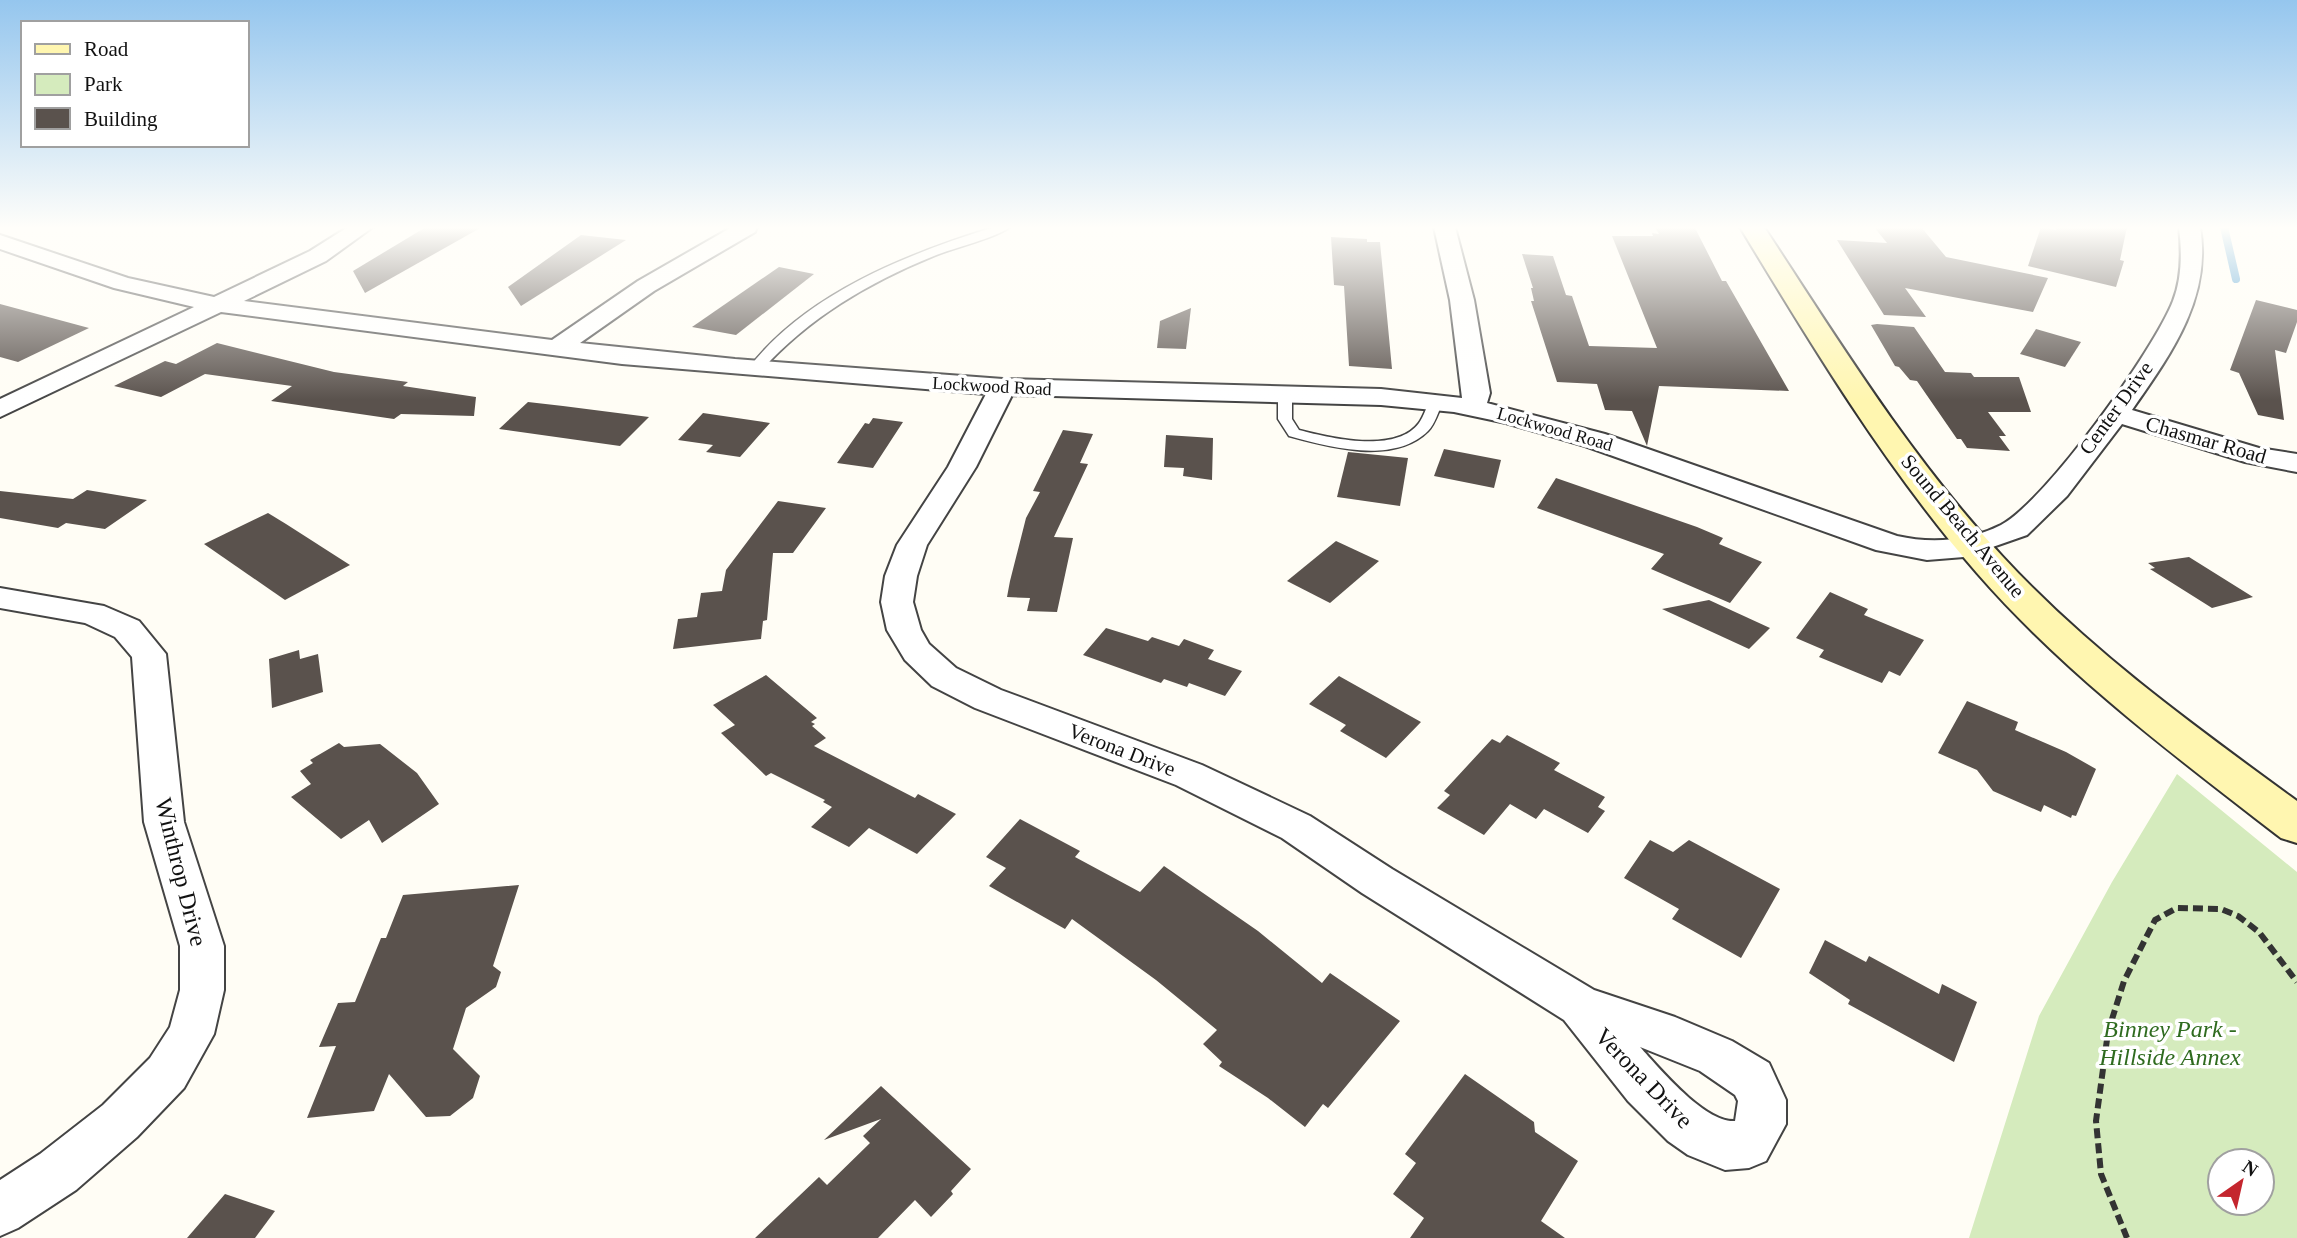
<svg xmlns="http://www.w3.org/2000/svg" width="2297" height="1238" font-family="Georgia,serif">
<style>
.green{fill:#d5ebbd;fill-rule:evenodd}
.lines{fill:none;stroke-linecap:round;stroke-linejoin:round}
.stream{stroke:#3f96cf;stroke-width:8}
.building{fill:#5a524d}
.lane-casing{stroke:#444;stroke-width:3}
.street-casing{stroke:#444;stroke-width:4}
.secondary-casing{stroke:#333;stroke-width:4}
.path{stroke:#333;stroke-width:6;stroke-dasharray:10 5;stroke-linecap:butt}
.lane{fill:#fff;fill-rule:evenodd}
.street{fill:#fff;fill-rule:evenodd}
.secondary{fill:#fff6b0;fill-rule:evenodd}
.labels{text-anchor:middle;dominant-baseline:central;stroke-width:7;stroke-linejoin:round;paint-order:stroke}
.far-street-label{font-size:18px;fill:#111;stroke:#fff}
.street-label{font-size:21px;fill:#111;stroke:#fff}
.near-street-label{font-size:24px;fill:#111;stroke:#fff}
.near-park-label{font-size:24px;font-style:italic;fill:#2f6b1f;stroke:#fff}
</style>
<rect width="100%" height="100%" fill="#fffdf5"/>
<path class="green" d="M2177,774L2297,872V1238H1969L2039,1016L2112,882ZM2220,1161H2262V1203H2220Z"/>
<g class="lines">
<path class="stream" d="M2224,227L2236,279"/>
</g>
<g class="building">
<path d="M426,227H482L365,293L353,271Z"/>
<path d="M1655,227L1695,228L1722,281H1726L1789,391L1659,386L1647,446L1632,411L1605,410L1597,384L1557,382L1531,301H1534L1531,288H1533L1522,254L1553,256L1566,295L1572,296L1589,346L1657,348L1612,236H1653L1652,233L1659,234Z"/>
<path d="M1874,227H1921L1946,257L2048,278L2033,312L1905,288L1926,317L1884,315L1837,240L1887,243Z"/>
<path d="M2041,227L2056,230L2057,227H2127L2120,260L2124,261L2116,287L2028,266Z"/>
<path d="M581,235L626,240L521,306L508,287Z"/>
<path d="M1331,237L1367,239V242H1380L1392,369L1349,366L1344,286L1334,285Z"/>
<path d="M779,267L814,274L736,335L692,327Z"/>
<path d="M2256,300L2297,310V322L2286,353L2275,350L2284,420L2258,415L2239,373L2230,370Z"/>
<path d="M0,304L89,328L18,362L0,357Z"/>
<path d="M1191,308L1186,349L1157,348L1160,321Z"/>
<path d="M1877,324L1914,327L1945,372L1971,373L1974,377H2019L2031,412H1988L2006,436H1999L2010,451L1967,448L1961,439H1957L1917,381L1910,380L1899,367L1895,366L1871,325Z"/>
<path d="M2036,329L2081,342L2065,367L2020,354Z"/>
<path d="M217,343L334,372L408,382L403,386L476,397L474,416L401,414L394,419L271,401L292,386L205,374L161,397L114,386L165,361L176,364Z"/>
<path d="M528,402L563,406L649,417L620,446L499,429Z"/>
<path d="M703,413L770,423L740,457L706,452L713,445L678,440Z"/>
<path d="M873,418L903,422L873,468L837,463L865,423L869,424Z"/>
<path d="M1063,430L1093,434L1080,463L1088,464L1054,537L1073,538L1057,612L1027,611L1030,598L1007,597L1010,581L1026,518L1040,492L1033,491Z"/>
<path d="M1166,435L1213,438L1212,480L1183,476L1184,468L1164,467Z"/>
<path d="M1444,449L1501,460L1494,488L1434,476Z"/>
<path d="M1348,452L1408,458L1400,506L1337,497Z"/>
<path d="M1556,478L1697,527L1723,538L1719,544L1762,562L1730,603L1651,569L1664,554L1537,508Z"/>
<path d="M87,490L147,500L105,529L66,523L58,528L0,518V491L73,499Z"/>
<path d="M778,501L826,508L793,553H773L767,620L763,621L761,639L673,649L678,619L697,617L701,593L722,591L726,570Z"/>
<path d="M268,513L286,524L350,565L285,600L204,544Z"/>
<path d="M1336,541L1379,561L1330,603L1287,581Z"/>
<path d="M2189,557L2253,597L2212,608L2150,569L2155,568L2148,563Z"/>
<path d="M1830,592L1868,609L1864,615L1924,640L1900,676L1889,671L1882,683L1819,657L1824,650L1796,638Z"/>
<path d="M1709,600L1770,628L1749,649L1662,609Z"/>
<path d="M1106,628L1148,641L1152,637L1179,646L1184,639L1214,650L1208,659L1242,671L1225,696L1189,683L1187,687L1164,679L1161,683L1083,655Z"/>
<path d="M299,650L300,659L318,654L323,692L272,708L269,659Z"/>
<path d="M766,675L817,718L811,722L815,724L812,726L826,738L814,746L915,798L918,794L956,814L917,854L869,828L849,847L811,827L832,807L823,802L825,800L771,773L766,776L721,733L735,725L713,705Z"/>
<path d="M1339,676L1421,722L1386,758L1340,731L1346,725L1309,704Z"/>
<path d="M1967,701L2018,722L2015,730L2066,752L2096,769L2076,816L2072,815L2071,818L2044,805L2041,812L1993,791L1977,770L1938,753Z"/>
<path d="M1507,735L1560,763L1554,770L1605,797L1598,807L1605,811L1588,833L1544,809L1536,819L1510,804L1484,835L1437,808L1450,795L1444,791L1492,739L1500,743Z"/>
<path d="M339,743L344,747L380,744L417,773L439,804L382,843L369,820L341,839L291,797L311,784L300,771L313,763L310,760Z"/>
<path d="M1020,819L1080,851L1075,857L1140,892L1164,866L1258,931L1322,983L1330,973L1400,1021L1328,1108L1323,1104L1305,1127L1268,1098L1219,1066L1222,1062L1203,1044L1217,1030L1156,980L1072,919L1065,929L989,886L1006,868L986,857Z"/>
<path d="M1650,840L1673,852L1689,840L1780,889L1741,958L1672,919L1679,909L1624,878Z"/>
<path d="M519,885L493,966L501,972L496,987L466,1008L453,1049L480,1076L473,1098L450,1116L426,1117L389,1074L374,1111L307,1118L336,1046L319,1047L338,1003L355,1002L381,938H386L403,895Z"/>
<path d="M1825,940L1866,962L1869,956L1939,994L1942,984L1977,1002L1954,1062L1848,1004L1850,1000L1809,973Z"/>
<path d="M1465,1074L1534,1122L1535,1132L1578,1161L1541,1221L1565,1238H1410L1424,1218L1393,1194L1416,1163L1405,1154Z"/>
<path d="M881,1086L971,1169L951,1191L953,1194L931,1217L915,1200L878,1238H755L819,1177L827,1185L870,1143L863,1136L881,1119L824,1140Z"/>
<path d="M225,1194L275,1211L255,1238H187Z"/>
</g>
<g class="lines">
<defs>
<g id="lane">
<path d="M994,227H1010C996,238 953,248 934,256C868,283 808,318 760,372H750L748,369C805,294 907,254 994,227Z"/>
<path d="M1285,390L1292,394V419L1299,430C1330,438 1396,454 1419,423C1424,416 1426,407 1431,399L1436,398L1443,402C1438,412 1435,424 1428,431C1394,465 1329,447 1289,436L1278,419V394Z"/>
</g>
<g id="street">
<path d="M348,227H373L326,261L244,301L552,340L638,281L732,227H757L755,232L654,291L580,343L735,359L1003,379L1381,389L1462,398L1450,300L1434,227H1455L1474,300L1490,393L1487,403L1605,434L1897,536C1932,544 1969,541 2001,525C2046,501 2154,350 2173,301C2182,278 2182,252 2179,227H2200C2212,298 2171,354 2132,410L2259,448L2297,454V472L2245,462L2122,424L2067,496L2027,535L1964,557L1927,560L1876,550L1585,446L1506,423L1454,412L1381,405L1012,395L976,467L927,545L917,576L913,602L921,630L929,644L956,668L1001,690L1202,765L1310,816L1392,869L1594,990L1675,1017L1732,1041L1769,1063L1786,1100V1124L1766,1161L1749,1168L1725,1170L1688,1155L1668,1141L1628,1101L1564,1020L1362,893L1282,838L1176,785L975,708L932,686L905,660L887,630L881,602L885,576L897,545L948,467L986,394L622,364L221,312L0,417V399L194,307L114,288L0,249V235L128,278L214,297L310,251ZM1640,1047L1700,1071L1735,1095L1738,1101L1735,1121C1705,1123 1660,1069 1640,1047Z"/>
<path d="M0,588L104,606L139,621L166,654L184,822L224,946V990L214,1034L184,1088L137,1137L76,1190L18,1228L0,1236V1180L40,1154L103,1105L150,1058L170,1027L180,990V946L144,822L132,657L115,637L85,623L0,608Z"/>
</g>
<path id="secondary" d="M1740,227H1764C1838,340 1910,457 2003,557C2090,651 2194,726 2297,801V843L2281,838C2175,756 2065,674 1977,573C1885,467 1812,346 1740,227Z"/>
</defs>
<use href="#lane" class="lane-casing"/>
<use href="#street" class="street-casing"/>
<use href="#secondary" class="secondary-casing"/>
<path class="path" d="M2127,1238L2101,1174L2096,1121L2108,1032L2124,981L2155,920L2177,908L2221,909L2238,916L2259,932L2297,982"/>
<use href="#lane" class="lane"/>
<use href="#street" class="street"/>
<use href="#secondary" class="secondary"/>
</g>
<linearGradient id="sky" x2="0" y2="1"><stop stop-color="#95c6ee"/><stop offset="0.57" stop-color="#fffefa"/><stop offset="1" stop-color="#fffefa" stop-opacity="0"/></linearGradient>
<rect width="2297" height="400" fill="url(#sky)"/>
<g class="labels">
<g class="far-street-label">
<text transform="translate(992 386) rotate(3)">Lockwood Road</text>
<text transform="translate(1555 429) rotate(16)">Lockwood Road</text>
</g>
<g class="street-label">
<text transform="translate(2116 408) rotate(-54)">Center Drive</text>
<text transform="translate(2206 440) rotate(16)">Chasmar Road</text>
<text transform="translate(1963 526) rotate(50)">Sound Beach Avenue</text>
<text transform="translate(1122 750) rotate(21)">Verona Drive</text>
</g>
<g class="near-street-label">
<text transform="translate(181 872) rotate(76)">Winthrop Drive</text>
<text transform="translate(1644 1078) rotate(46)">Verona Drive</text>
</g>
<g class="near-park-label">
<text x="2170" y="1029">Binney Park -<tspan x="2170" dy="28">Hillside Annex</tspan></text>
</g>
</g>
<rect x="21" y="21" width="228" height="126" fill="#ffffff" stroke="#a0a0a0" stroke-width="2"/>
<rect x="35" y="44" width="35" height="10" fill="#fff6b0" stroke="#a0a0a0" stroke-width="2"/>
<text x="84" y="56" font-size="21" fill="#111111">Road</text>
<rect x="35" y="74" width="35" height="21" fill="#d5ebbd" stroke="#a0a0a0" stroke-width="2"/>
<text x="84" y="91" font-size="21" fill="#111111">Park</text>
<rect x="35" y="108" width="35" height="21" fill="#5a524d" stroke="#a0a0a0" stroke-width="2"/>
<text x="84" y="126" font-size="21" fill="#111111">Building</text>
<g transform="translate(2241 1182) rotate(34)"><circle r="33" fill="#ffffff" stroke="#a0a0a0" stroke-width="2"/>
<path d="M0-5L12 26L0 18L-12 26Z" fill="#c4262e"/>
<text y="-10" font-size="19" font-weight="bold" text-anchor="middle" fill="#111111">N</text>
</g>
</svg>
